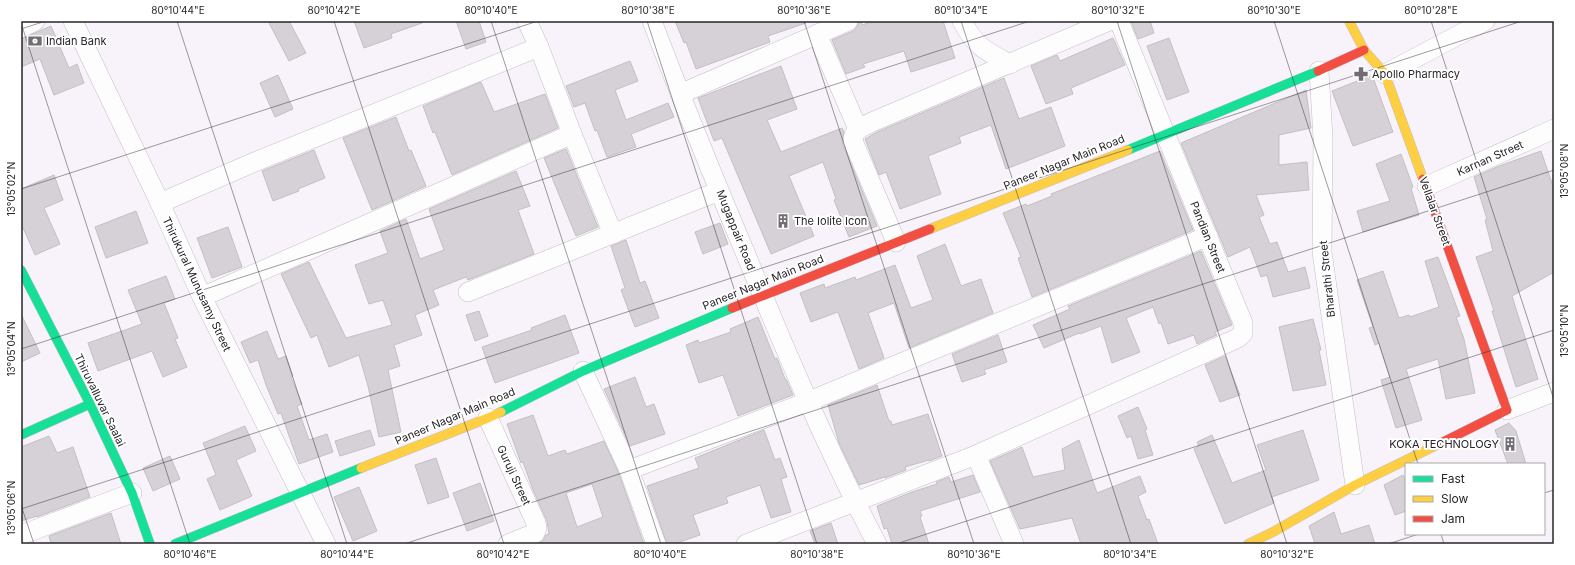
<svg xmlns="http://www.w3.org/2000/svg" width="1575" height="565" font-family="Inter,sans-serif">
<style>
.building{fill:#d5d1d7;stroke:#c3bfc4;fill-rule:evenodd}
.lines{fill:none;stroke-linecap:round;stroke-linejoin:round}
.street-casing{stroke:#c3bfc5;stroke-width:20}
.fast-casing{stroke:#c3bfc5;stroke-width:10}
.slow-casing{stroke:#c3bfc5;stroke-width:10}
.jam-casing{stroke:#c3bfc5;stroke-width:10}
.street{stroke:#fefdfe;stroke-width:19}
.fast{stroke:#16e098;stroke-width:9}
.slow{stroke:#ffcf43;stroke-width:9}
.jam{stroke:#f24e42;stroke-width:9}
.ticks{fill:none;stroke:#28252a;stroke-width:1;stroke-opacity:0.45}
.labels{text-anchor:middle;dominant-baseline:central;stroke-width:4;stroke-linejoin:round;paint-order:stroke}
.poi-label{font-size:11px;fill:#28252a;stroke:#fff;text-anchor:start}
.street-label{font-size:11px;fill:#28252a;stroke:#fff}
.neatline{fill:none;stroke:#28252a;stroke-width:1.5}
.ticks-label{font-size:10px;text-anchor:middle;fill:#28252a}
</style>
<rect width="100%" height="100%" fill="#f8f3fa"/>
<g class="building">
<path d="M268,21H289L306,53L289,61Z"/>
<path d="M354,21H422V23L391,34L392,38L364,48Z"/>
<path d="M456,21H479L486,42L466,49Z"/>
<path d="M675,21H806V23L768,36L770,42L696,69L686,42L684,43Z"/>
<path d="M859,21H861L862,25L874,21H943L955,58L911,72L904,51L863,64L865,67L846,74L832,40L853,31L857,27Z"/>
<path d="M1131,21H1150L1154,33L1138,39Z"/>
<path d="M51,26L69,68L77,64L84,83L54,95L40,59L21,67V39Z"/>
<path d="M1113,38L1125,65L1071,88L1073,94L1046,104L1031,66L1057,55L1060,61Z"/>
<path d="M1169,38L1189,92L1167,100L1147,46Z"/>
<path d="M630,61L638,81L615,90L626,120L668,103L674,117L631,134L636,147L607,157L597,130L595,131L585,103L574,107L566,86Z"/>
<path d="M781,66L797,109L767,120L781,152L842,128L844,132L842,140L843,145L877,226L849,237L834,200L836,199L823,162L789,176L814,236L771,254L722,138L714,141L698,98Z"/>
<path d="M278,75L293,109L275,117L260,83Z"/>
<path d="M1370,76L1374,80L1393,132L1353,146L1332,91Z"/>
<path d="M1004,78L1019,119L1051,107L1065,146L1006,169L991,125L959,137L961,143L928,156L941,194L900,209L886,172L879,175L865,139L877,132Z"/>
<path d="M481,82L494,112L545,94L558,128L452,175L435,132L433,133L423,106Z"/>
<path d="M1306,90L1311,128L1279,135V165L1307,162L1309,190L1256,195L1264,215L1259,217L1270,244L1277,242L1288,272L1305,267L1310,288L1273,297L1267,275L1261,277L1250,247L1228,257L1181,143Z"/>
<path d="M396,117L409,151L411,150L426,186L372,210L343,138Z"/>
<path d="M566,149L598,227L576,236L544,158Z"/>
<path d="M314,150L325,178L298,189L299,191L273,201L262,171Z"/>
<path d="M1160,151L1193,230L1032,297L1018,258L1021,257L1003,213L1026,204L1027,206L1052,196L1051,194Z"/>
<path d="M1541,151L1554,189V272L1512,296L1538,379L1516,387L1492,311H1494L1476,257L1493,251L1485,220L1487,219L1474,177L1499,166Z"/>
<path d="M1401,154L1413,187L1411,188L1419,215L1363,232L1357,211L1390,201L1376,164Z"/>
<path d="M516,171L530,206L518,210L534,254L468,280L466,277L433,290L439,305L415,315L422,335L394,345L400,366L388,370L401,432L379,437L368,386L359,355L329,367L317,335L311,338L281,274L309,262L346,338L392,325L383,300L369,304L355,265L388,253L380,231L406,219L420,259L444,250L429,209Z"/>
<path d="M54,175L63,200L44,208L60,244L35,255L21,223V189Z"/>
<path d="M136,211L148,243L106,258L95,227Z"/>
<path d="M720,223L728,244L703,254L695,232Z"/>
<path d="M228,227L242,267L212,278L197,238Z"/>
<path d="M626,240L640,283L645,281L659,318L635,327L621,290L625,288L611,246Z"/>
<path d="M945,244L961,286L981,279L993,313L909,348L894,303L868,313L884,358L859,369L838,312L811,322L800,293L824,284L825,288L855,277L856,280L895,265L911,308L933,300L917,256Z"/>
<path d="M1201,251L1232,325L1215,332L1217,335L1197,344L1194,335L1168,344L1161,323L1159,324L1153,307L1126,318L1140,352L1112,363L1101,326L1080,334L1079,333L1044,348L1033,325L1070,309L1068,306Z"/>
<path d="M1438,257L1460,316L1456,317L1464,339L1475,393L1446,399L1438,359L1406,369L1422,420L1396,428L1381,380L1390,377L1379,343L1375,345L1369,328L1373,327L1357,280L1383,271L1399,318L1409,315L1410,317L1439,307L1425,261Z"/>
<path d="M166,276L175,299L164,303L178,338L175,339L187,367L163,377L152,351L98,371L88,343L142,324L128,290Z"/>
<path d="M479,311L488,336L475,341L466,315Z"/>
<path d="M21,314L40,353L21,362Z"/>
<path d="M565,315L579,353L495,383L482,347L532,330L531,328Z"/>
<path d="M758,317L775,359L777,358L785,379H786L793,395L738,416L723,375L699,383L686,345L698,340L699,343L731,332L730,329Z"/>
<path d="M1313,319L1321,350H1319L1326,385L1293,391L1279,327Z"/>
<path d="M267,331L278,359L286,356L293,376L291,377L302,404L297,406L309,440L327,434L333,452L299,464L281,413L278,414L266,385L258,360L250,363L241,342Z"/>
<path d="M998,335L1007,362L984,370L986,374L962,382L952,354Z"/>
<path d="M1225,356L1240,395L1220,402L1205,365Z"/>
<path d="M635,377L646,407L654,404L665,434L630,446L604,389Z"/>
<path d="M877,385L889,421H891L892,425L928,414L942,456L929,461V460L905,467L906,470L885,478V477L859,485L839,443L828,405Z"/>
<path d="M1138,407L1147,429L1145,430L1153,455L1138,459L1131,436L1127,438L1118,416Z"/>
<path d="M533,415L548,456L565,450L567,454L604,441L619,474L644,544H537L543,541L546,535L549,534L547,521L533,490L523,462L521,463L507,424ZM592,484L603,517L577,527L566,493Z"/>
<path d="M1509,423L1516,431L1526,464H1508L1495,430Z"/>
<path d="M245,426L256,451L236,460L252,496L220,510L207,479L216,475L203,443Z"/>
<path d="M370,430L375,445L340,456L335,441Z"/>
<path d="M764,430L775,460L780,458L787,477L781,479L791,512L771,518L760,485L726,497L728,503L693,515L700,535L674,544H667L647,486L699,468L695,458Z"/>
<path d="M1303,430L1319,480L1272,497L1274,503L1225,524L1194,449L1199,446L1197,442L1212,435L1232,483L1266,470L1257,445Z"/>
<path d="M49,436L57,453L73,447L90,497L37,517V516L21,521V447Z"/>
<path d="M1079,440L1097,493L1140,476L1146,492L1138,496L1147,520L1149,519L1158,544H1081L1072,518L1020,529L990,461L1022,447L1033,477L1065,470L1062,449Z"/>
<path d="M170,456L180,479L153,491L143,468Z"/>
<path d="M436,458L449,497L428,504L415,465Z"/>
<path d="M973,475L980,492L920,511L922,516L920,517L929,544H892L887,528L884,529L877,506L912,492L937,484L936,482L949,477L951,482Z"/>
<path d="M1403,475L1406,483V511L1395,515L1384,485Z"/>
<path d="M480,483L494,521L467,531L453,493Z"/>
<path d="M359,487L377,531L353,541L334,497Z"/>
<path d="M1334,512L1341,534L1369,525L1375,544H1315L1309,526Z"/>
<path d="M111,513L121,544H51L49,536Z"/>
<path d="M831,523L838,544H815L810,531Z"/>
</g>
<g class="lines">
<defs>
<g id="street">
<path d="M73,21L160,203L202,297L326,544"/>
<path d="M527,21L539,47L572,134L613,234"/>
<path d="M652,21C682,100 714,179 747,257C787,355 828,451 877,544"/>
<path d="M962,21C975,46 985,51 1010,64"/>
<path d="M21,28L35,21"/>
<path d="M817,34L858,129"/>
<path d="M1319,71L1323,138L1322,252L1355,485"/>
<path d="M1385,74L1485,21"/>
<path d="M680,94L848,21"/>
<path d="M1427,186L1554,129"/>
<path d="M160,203L257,161L539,47"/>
<path d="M896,242L853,141C853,129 863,127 872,122L1109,21"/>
<path d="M468,292L719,191"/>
<path d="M202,297L572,134"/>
<path d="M583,371L629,470"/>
<path d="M1507,410L1554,392"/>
<path d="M488,418L536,523L537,528L535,533L508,544"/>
<path d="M976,455L1014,544"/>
<path d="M21,535L132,493"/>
<path d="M656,544L629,470L807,402L1208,236"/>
<path d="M746,544L976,455L1238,338L1243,333V323L1119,21"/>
</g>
<g id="fast">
<path d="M1128,150L1318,71"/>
<path d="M21,270L90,404L132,493L150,544"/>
<path d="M501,412L583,371L732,308"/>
<path d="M21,435L90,404"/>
<path d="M175,544L361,468"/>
</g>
<g id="slow">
<path d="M1349,21L1364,50L1385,74L1423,179"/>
<path d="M930,229L1128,150"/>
<path d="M361,468L488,418L501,412"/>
<path d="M1248,544L1273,532L1355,485L1441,443"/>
</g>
<g id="jam">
<path d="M1318,71L1364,50"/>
<path d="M1423,179L1507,410L1441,443"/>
<path d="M732,308L930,229"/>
</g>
</defs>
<use href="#street" class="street-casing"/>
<use href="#fast" class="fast-casing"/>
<use href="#slow" class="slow-casing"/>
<use href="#jam" class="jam-casing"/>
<use href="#street" class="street"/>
<use href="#fast" class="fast"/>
<use href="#slow" class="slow"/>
<use href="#jam" class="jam"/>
</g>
<path class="ticks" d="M177,21L347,544M334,21L504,544M491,21L661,544M647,21L817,544M804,21L974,544M961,21L1131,544M1117,21L1287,544M1274,21L1418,464M1431,21L1554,400M21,23L190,544M21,29L46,21M21,189L538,21M21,349L1030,21M1544,493L1554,490M21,505L34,544M21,509L1522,21M1441,534L1444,544M404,544L1554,170M896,544L1554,330M1388,544L1419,534"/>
<defs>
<symbol id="bank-bare" viewBox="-9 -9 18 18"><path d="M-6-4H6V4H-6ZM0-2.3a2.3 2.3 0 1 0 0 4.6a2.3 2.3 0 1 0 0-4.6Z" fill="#716d73" stroke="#fff" stroke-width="2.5" paint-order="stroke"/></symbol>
<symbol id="pharmacy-bare" viewBox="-9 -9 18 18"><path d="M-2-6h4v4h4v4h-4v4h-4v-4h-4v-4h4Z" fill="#716d73" stroke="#fff" stroke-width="2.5" paint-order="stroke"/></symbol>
<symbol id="building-bare" viewBox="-9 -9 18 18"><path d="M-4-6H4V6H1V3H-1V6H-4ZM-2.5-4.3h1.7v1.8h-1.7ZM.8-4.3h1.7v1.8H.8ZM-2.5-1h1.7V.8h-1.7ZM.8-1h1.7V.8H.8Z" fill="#716d73" stroke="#fff" stroke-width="2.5" paint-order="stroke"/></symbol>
</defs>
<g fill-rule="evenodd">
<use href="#bank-bare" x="25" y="31" width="20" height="20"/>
<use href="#pharmacy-bare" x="1351" y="64" width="20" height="20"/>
<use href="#building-bare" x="773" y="211" width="20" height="20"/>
<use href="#building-bare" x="1500" y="434" width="20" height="20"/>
</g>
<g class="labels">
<g class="poi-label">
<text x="46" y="41">Indian Bank</text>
<text x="1372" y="74">Apollo Pharmacy</text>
<text x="794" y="221">The Iolite Icon</text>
<text x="1499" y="444" text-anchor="end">KOKA TECHNOLOGY</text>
</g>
<g class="street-label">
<text transform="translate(1490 158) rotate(-24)">Karnan Street</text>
<text transform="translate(1064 162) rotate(-22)">Paneer Nagar Main Road</text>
<text transform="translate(1435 211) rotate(70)">Vellalar Street</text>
<text transform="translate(736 230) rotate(68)">Mugappair Road</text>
<text transform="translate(1208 237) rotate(68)">Pandian Street</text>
<text transform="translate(1327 279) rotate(-96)">Bharathi Street</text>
<text transform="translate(763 282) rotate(-22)">Paneer Nagar Main Road</text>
<text transform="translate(197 284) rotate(65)">Thirukural Munusamy Street</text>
<text transform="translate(100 400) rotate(64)">Thiruvalluvar Saalai</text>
<text transform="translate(455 416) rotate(-23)">Paneer Nagar Main Road</text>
<text transform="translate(514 475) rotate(65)">Guruji Street</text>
</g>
</g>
<rect width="1575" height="565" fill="none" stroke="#ffffff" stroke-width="44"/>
<rect x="1405" y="463" width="140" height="72" fill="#ffffff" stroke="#a9a8aa"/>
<rect x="1413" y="476" width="20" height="6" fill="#16e098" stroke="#a9a8aa"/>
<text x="1441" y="483" font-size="12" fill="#28252a">Fast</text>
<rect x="1413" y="496" width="20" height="6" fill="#ffcf43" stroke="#a9a8aa"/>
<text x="1441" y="503" font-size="12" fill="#28252a">Slow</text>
<rect x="1413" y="516" width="20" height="6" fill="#f24e42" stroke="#a9a8aa"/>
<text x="1441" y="523" font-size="12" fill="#28252a">Jam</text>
<rect x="22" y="22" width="1531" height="521" class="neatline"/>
<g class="ticks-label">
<text x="178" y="14">80°10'44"E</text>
<text x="334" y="14">80°10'42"E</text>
<text x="491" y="14">80°10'40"E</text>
<text x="648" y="14">80°10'38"E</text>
<text x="804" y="14">80°10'36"E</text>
<text x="961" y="14">80°10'34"E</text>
<text x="1118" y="14">80°10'32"E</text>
<text x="1274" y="14">80°10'30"E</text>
<text x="1431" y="14">80°10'28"E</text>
<text transform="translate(1564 171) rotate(-90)" y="4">13°05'08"N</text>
<text transform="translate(11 189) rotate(-90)" y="4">13°05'02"N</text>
<text transform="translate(1564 331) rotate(-90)" y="4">13°05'10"N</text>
<text transform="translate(11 349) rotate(-90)" y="4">13°05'04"N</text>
<text transform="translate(11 508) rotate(-90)" y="4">13°05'06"N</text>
<text x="190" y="558">80°10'46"E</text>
<text x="347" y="558">80°10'44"E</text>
<text x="503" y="558">80°10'42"E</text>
<text x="660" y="558">80°10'40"E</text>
<text x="817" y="558">80°10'38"E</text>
<text x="974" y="558">80°10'36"E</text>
<text x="1130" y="558">80°10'34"E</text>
<text x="1287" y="558">80°10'32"E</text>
</g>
</svg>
